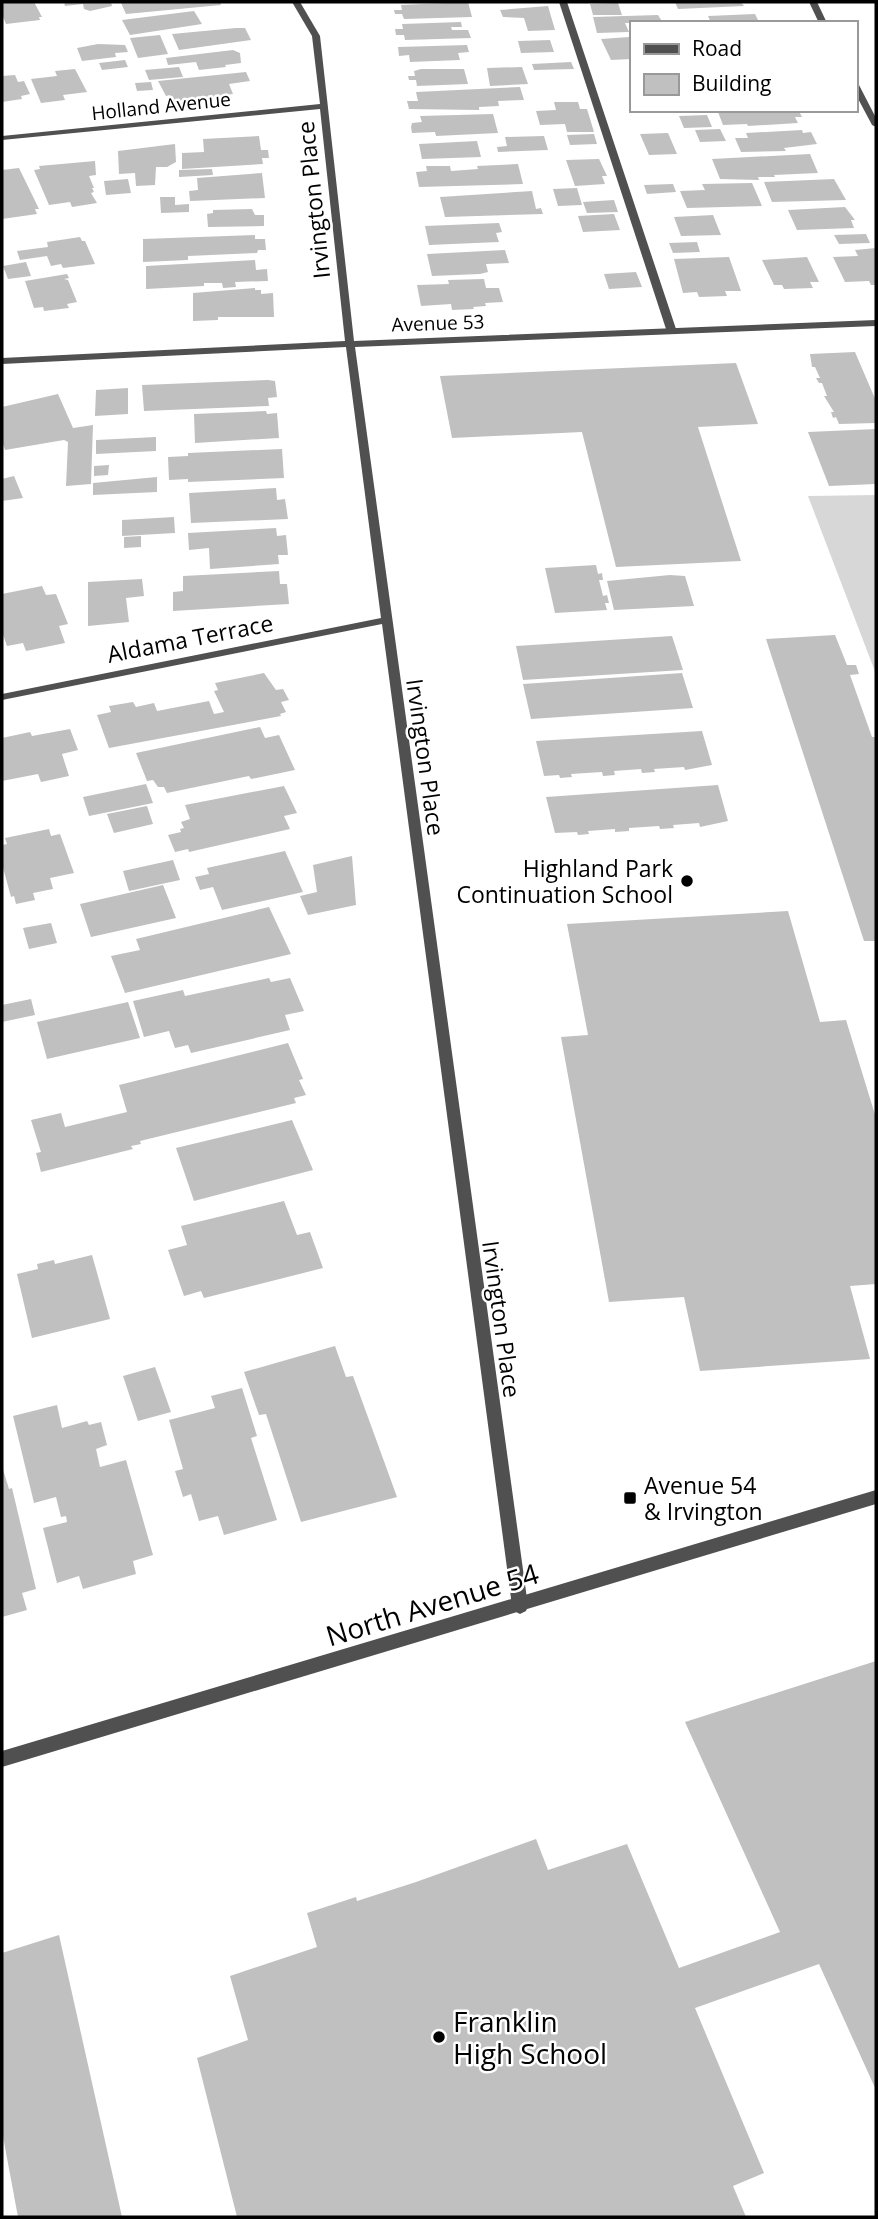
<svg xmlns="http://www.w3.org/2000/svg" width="878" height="2219" font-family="'Open Sans',sans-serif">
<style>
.green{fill:#d7d7d7}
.building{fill:#c0c0c0}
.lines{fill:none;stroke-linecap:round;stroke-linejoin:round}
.service{fill:#505050;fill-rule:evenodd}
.minor{fill:#505050;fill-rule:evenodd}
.tertiary{fill:#505050;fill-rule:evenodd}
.poi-dot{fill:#000;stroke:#fff;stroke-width:2.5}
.labels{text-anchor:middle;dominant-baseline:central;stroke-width:5;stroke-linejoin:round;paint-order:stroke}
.far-street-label{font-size:19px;fill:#000;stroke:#fff}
.street-label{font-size:23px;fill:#000;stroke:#fff}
.poi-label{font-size:23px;fill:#000;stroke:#fff;text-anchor:end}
.near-street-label{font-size:28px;fill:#000;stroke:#fff}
.near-poi-label{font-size:28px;fill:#000;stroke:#fff;text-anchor:start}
</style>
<rect width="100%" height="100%" fill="#fff"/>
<path class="green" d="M876,495V674L808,496Z"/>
<g class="building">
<path d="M2,2H34L42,17H39L40,20L6,24L2,14Z"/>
<path d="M64,2H111L112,6L90,11L84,9L83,4L65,6Z"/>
<path d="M125,2H220L221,5L126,14L121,3Z"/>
<path d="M468,2L472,17L404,19L402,14H395L394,10H402L401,5Z"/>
<path d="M675,2H741L744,6L678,9Z"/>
<path d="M618,3L622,15H593L590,4Z"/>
<path d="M548,6L555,30L528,31L524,18L503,17L500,10Z"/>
<path d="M194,11L202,24L130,35L122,20Z"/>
<path d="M755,14L759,22L711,23L708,16Z"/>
<path d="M658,15L663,23H625L629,32L597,33L593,17Z"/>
<path d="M461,22L462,27H451L452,30H468L471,38L405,40L404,35H396L395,29H403L402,24Z"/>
<path d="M236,28H245L251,40L179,50L172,34Z"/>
<path d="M160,35L168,54L138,58L130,38Z"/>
<path d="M629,37L631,59L611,60L601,39Z"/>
<path d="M550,40L554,52L521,53L518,41Z"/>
<path d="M98,44L125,45L128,52L115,53L116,57L82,61L77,48Z"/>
<path d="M467,45L469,52L458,53L460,60L410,62L409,55L399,56L398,47Z"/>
<path d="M233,50L240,53L241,63L225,65L226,67L199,70L196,62L168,65L166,58Z"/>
<path d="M125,60L128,67L102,70L99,63Z"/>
<path d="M571,62L574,69L534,70L532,64Z"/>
<path d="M179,67L183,77L149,80L145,70Z"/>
<path d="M522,67L528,84L490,86L487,68Z"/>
<path d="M75,69L87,92L63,95L65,100L41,103L31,79L57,76L55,71Z"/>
<path d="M421,69H464L468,84L417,86L416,80H409L408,76H415L414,71Z"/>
<path d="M246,72L250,81L229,84L233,94L197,99L172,101L170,95L166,96L158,81Z"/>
<path d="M15,75L18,82L24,81L30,94L21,96L22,99L2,102V76Z"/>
<path d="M151,82L153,90L137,91L135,83Z"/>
<path d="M520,87L524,100L498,101L499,106L479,107V110L409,109L407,101H418L416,92Z"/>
<path d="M554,102H578L580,109H587L594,132H567L565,124L540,125L536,111L556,110Z"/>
<path d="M731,110L799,111L802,117H795L798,123L748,126L747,124L723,125L718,112Z"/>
<path d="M493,114L498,133L436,136L435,132L412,133L411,127L412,123L422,122L420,116Z"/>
<path d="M707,115L712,127L684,128L679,116Z"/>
<path d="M720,129L726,141L700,142L695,130Z"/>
<path d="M802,130L803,133L811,132L817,144L784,148L786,151L741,152L735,138H748L746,133Z"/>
<path d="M668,133L677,154L649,155L640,134Z"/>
<path d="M594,134L597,144L570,145L567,135Z"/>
<path d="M259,136L261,150H268L269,158H262L263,164L182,169V153L204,152L203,139Z"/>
<path d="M544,136L548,150L498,152L497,147L507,146L505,137Z"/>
<path d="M477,141L481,157L422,159L419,144Z"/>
<path d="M175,144L176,162L167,167H156L155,185L136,186L135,173L119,174L118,151Z"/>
<path d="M810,154L818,173L774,175L775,177H758L759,180L720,179L712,159Z"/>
<path d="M599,159L607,176H602L605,184L575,186L566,160Z"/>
<path d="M95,161L96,175L89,176L94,188H92L94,192L91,193L97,203L72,207L70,202L49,205L34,170L40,169L39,166Z"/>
<path d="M518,164L523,184L419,187L416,172L427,171L426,166H450L451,171L478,169L477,166Z"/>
<path d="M19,168L39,209H35L37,214L2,219V170Z"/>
<path d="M212,169L213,175L179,177V170Z"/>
<path d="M262,173L265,198L190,201L189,191L198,190L197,178Z"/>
<path d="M128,179L131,193L106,195L104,181Z"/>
<path d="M834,179L846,200L772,202L764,182Z"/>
<path d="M752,183L762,206L687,208L680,191L705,190L702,184Z"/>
<path d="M673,184L676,192L647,194L644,185Z"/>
<path d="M577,188L582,205L558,206L553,189Z"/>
<path d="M532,191L536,209L541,208L543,214L445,217L440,197Z"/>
<path d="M160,197H175V205L189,204V212L161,213Z"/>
<path d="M614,200L618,212L587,213L583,202Z"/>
<path d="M845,207L855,220H851L854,228L797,230L788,210Z"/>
<path d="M252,209L255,215H264V226L208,227L207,214L213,213V210Z"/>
<path d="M614,214L620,230L583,232L578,216Z"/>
<path d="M713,215L721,235L681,236L674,217Z"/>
<path d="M499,223L502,232L496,233L499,242L429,245L425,226Z"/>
<path d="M866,234L870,243L839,244L834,235Z"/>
<path d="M255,235V239H265L266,250H258L257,253L188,256V260L143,262V239Z"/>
<path d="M80,237L82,241H85L95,264L63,268L61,264L51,266L47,256L20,260L17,251L48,247L47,242Z"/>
<path d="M697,242L700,252L673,253L669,243Z"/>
<path d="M876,248V285H871L869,281L845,282L833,257L858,256L855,250Z"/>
<path d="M505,250L509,263L486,264L488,272L480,274L432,276L427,254Z"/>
<path d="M729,257L741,291H725L727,296L699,297L697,292L683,293L674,259Z"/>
<path d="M807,257L819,282H810L813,288L784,289L782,285H774L762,260Z"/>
<path d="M255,260L256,270L267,269L268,281L235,282L236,287L223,288L222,283H204V286L146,289V266Z"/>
<path d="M26,262L31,276L8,279L3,266Z"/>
<path d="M636,272L642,287L609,289L604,274Z"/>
<path d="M67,274L69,278L64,279L68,280L77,302L67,304L69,308L44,311L43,307L34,308L25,281Z"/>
<path d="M484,279L486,288H499L503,302L485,303L486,306L473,307L474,309L452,310L451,304L421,306L417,285L449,284L448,280Z"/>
<path d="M255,288V290H261V294L273,293L274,317H218V320L193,321V293Z"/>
<path d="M855,352L876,401V423L839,424L836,417L833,418L831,412H834L824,396H827L822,383H819L816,378H820L815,367H812L810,354Z"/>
<path d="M736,363L758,424L698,427L741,561L616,567L582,432L452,438L440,376Z"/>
<path d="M268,380L275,381L277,397L268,398L269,406L144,411L142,385Z"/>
<path d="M128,388V414L95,416L96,390Z"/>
<path d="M58,394L73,428L93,425L91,484L66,486L68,442L64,440L5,450L2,441V407Z"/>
<path d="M266,411L267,414L277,413L279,438L195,443L194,414Z"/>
<path d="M876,429V484L829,486L808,432Z"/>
<path d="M156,437V451L96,454V440Z"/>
<path d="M282,449L284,478L188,482V479L169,480L168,457L188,456V453Z"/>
<path d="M109,465L108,475L94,476V466Z"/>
<path d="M14,476L23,498L2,501V479Z"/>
<path d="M157,477V492L93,495V483Z"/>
<path d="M276,488L277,500L285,499L288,519L191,523L189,493Z"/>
<path d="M174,517L175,533L122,536V520Z"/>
<path d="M276,528L277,536L286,535L288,555H278L279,564L210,569L209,548L189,550L188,533Z"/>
<path d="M141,536V547L124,548V537Z"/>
<path d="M596,565L598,574L602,573L603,580H599L603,596L607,595L609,603H605L607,610L555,613L545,568Z"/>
<path d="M279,571L280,584H287L289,604L173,611V592L183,591V576Z"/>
<path d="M670,575L685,576L694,606L614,610L607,581Z"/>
<path d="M142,579L144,596L126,598L129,622L88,626V582Z"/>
<path d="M42,586L46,595L56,594L68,624L59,626L65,643L26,651L23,643L7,646L2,632V594Z"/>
<path d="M835,635L847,665H856L859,674L850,675L872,737H876V941H864L766,639Z"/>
<path d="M672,636L683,670L523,680L516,646Z"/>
<path d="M264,673L276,690L283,689L289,700L281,702L286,712L280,714L281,716L109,748L97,715L111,712L109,706L133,702L136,707L154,703L157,711L209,701L214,714L224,712L214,691L218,690L215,683Z"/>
<path d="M682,673L693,708L531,719L523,684Z"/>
<path d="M260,727L265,738L279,735L295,770L251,779L249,776L167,793L164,787H158L153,780L147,781L136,753Z"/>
<path d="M70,729L78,750L62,754L69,776L41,782L38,774L2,781V738L30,732L32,736Z"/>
<path d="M702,731L712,765L685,770L684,767L654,769L655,772L642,773L641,769L614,771L615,775L603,776L602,772L571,774L572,777L560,778L559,775L544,776L536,741Z"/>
<path d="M146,784L153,803L89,816L83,797Z"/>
<path d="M718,785L728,821L700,827L699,823L673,825L674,828L660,829L659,826L629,828V831L615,832V829L588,831L589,834L578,835L577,832L555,833L546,797Z"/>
<path d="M284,786L297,813L284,816L290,829L189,852L188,849L175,852L168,835L181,832L180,829L184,828L181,822L190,819L185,805Z"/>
<path d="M147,806L153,824L114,833L107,814Z"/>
<path d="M49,829L51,836L60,834L74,873L50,878L53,889L33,893L35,900L16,904L14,896L11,897L2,864V845L7,844L5,838Z"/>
<path d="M285,851L303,892L222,910L213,887L200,890L195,877L209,874L207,868Z"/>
<path d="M352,856L356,905L308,915L300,896L317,892L313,865Z"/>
<path d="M173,860L180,880L129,891L123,871Z"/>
<path d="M163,885L176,918L91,937L80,904Z"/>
<path d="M269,907L291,954L125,993L111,956L140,950L136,939Z"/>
<path d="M788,911L820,1022L846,1020L876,1118V1284L850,1286L870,1359L700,1371L684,1297L609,1302L561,1037L588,1035L567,924Z"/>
<path d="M51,923L57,943L29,949L23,928Z"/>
<path d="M269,978L271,982L290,978L304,1011L285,1015L290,1030L191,1053L188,1045L175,1048L169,1031L144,1037L133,1001L183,990L185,996Z"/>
<path d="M31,999L35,1015L2,1022V1005Z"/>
<path d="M128,1002L140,1038L47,1059L37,1022Z"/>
<path d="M288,1043L303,1079L299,1080L306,1095L294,1098L296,1103L140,1141L141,1144L131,1146L133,1149L41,1172L36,1153L41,1152L31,1120L61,1113L65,1127L127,1112L119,1085Z"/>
<path d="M292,1120L313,1170L194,1201L176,1148Z"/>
<path d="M284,1201L297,1235L310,1232L323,1268L204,1298L201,1291L184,1296L168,1250L187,1245L181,1226Z"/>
<path d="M92,1255L110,1319L32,1338L17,1274L38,1269L37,1264L54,1260L55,1264Z"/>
<path d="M335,1346L346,1377L353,1376L397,1497L301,1522L266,1414L259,1415L244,1372Z"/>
<path d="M155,1367L171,1412L138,1421L123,1376Z"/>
<path d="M242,1388L257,1436L251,1438L277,1520L224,1535L218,1516L199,1521L191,1494L183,1497L175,1471L183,1469L169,1420L215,1408L211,1396Z"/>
<path d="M57,1405L62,1428L87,1421L89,1425L101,1422L107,1445L96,1449L100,1467L126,1460L153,1555L133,1561L136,1574L83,1589L79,1576L57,1583L43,1528L67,1522L66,1516L61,1517L56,1497L34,1503L13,1416Z"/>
<path d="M2,1466L9,1489L12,1488L36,1589L22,1593L27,1610L2,1617Z"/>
<path d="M876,1661V2090L819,1964L695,2008L764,2173L733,2186L746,2217H237L197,2058L248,2040L230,1976L317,1947L307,1913L356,1897L357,1901L416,1882L536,1839L548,1870L627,1844L679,1968L780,1932L685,1722Z"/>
<path d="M59,1935L122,2217H18L2,2131V1953Z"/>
</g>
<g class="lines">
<path class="service" d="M559,2H567L677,332L675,334L667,332Z"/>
<g class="minor">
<path d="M292,2H300L320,36L354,341L876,320V326L355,347L528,1606L526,1611L520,1614L514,1611L512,1606L382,624L2,700V694L381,618L346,347L2,364V358L345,341L320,109L2,140V136L320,104L312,36Z"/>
<path d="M809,2H817L827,23H819Z"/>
<path d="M855,83L859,85L876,118V127L872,125L855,93Z"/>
</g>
<path class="tertiary" d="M876,1490V1504L2,1767V1751Z"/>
</g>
<g class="poi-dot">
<circle cx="687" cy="881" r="7"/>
<rect x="623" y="1491" width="14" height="14" rx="3.5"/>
<circle cx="439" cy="2037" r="7"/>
</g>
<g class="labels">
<g class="far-street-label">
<text transform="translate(161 106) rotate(-6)">Holland Avenue</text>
<text transform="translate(438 323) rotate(-2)">Avenue 53</text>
</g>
<g class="street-label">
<text transform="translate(313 200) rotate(-96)">Irvington Place</text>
<text transform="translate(190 638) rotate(-11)">Aldama Terrace</text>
<text transform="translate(426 757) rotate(82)">Irvington Place</text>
<text transform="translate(502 1319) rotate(82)">Irvington Place</text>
</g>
<g class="poi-label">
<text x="673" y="868">Highland Park<tspan x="673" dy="26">Continuation School</tspan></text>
<text x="644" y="1485" text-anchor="start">Avenue 54<tspan x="644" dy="26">&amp; Irvington</tspan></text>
</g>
<g class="near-street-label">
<text transform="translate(432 1604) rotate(-17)">North Avenue 54</text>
</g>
<g class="near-poi-label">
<text x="453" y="2021">Franklin<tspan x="453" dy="32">High School</tspan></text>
</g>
</g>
<rect width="878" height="2219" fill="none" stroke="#000000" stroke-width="7"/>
<rect x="630" y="21" width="228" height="91" fill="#ffffff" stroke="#999999" stroke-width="2"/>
<rect x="644" y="44" width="35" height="10" fill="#505050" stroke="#999999" stroke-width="2"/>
<text x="692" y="56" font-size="21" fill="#000000">Road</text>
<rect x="644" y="74" width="35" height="21" fill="#c0c0c0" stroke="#999999" stroke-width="2"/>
<text x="692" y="91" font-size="21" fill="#000000">Building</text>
</svg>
